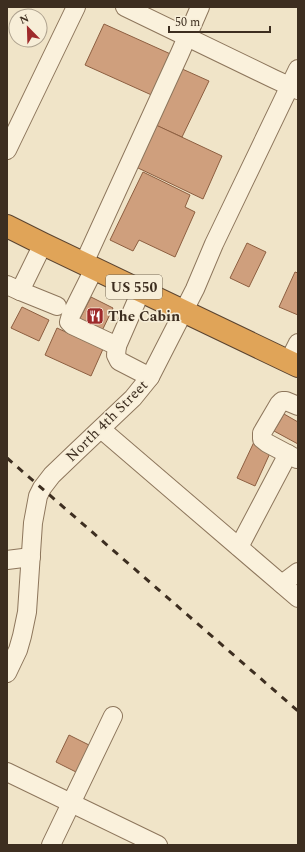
<svg xmlns="http://www.w3.org/2000/svg" width="305" height="852" font-family="Spectral,serif">
<style>
.building{fill:#cf9f7d;stroke:#8d5f41}
.lines{fill:none;stroke-linecap:round;stroke-linejoin:round}
.minor-casing{stroke:#8d765c;stroke-width:20}
.highway-casing{stroke:#5b4430;stroke-width:24}
.minor{stroke:#faf1dc;stroke-width:18}
.highway{stroke:#e0a458;stroke-width:22}
.rail{stroke:#3d2e20;stroke-width:3;stroke-dasharray:7 7;stroke-linecap:butt}
.labels{text-anchor:middle;dominant-baseline:central;stroke-width:3;stroke-linejoin:round;paint-order:stroke}
.shield{fill:#f7eed8;stroke:#756857;stroke-width:1}
.shield-label{font-size:14px;font-weight:bold;fill:#3d2e20}
.poi-label{font-size:15px;font-weight:bold;fill:#3d2e20;stroke:#f7eed8;text-anchor:start}
.street-label{font-size:15px;fill:#3d2e20;stroke:#f7eed8}
</style>
<rect width="100%" height="100%" fill="#f0e4c8"/>
<g class="building">
<path d="M104,24L175,56L156,97L85,65Z"/>
<path d="M180,68L209,81L182,137L153,124Z"/>
<path d="M156,125L222,156L203,199L136,167Z"/>
<path d="M143,172L190,195L185,207L195,212L175,257L139,240L133,251L110,240Z"/>
<path d="M247,243L266,252L249,287L230,278Z"/>
<path d="M295,272L298,273V315L279,307Z"/>
<path d="M91,297L113,308L100,335L77,324Z"/>
<path d="M22,307L49,320L39,341L11,328Z"/>
<path d="M57,328L103,349L91,376L45,355Z"/>
<path d="M284,414L298,422V444L274,431Z"/>
<path d="M254,442L271,451L255,486L237,478Z"/>
<path d="M69,735L91,746L78,773L56,762Z"/>
</g>
<g class="lines">
<defs>
<g id="minor">
<path d="M125,7L274,79L298,90"/>
<path d="M7,150L76,7"/>
<path d="M84,263L180,53L200,7"/>
<path d="M94,269L71,315L69,322L72,325L117,346L141,291"/>
<path d="M7,285L20,291L43,244"/>
<path d="M20,291L57,306"/>
<path d="M117,346L116,355L119,361L150,377"/>
<path d="M289,361L298,343"/>
<path d="M101,429L298,598"/>
<path d="M297,459L267,443L262,439V433L279,404L282,401H286L298,406"/>
<path d="M239,547L288,454"/>
<path d="M7,560L31,557"/>
<path d="M282,584L298,572"/>
<path d="M7,673L18,650L22,636L27,612L33,523L38,496L42,488L52,475L76,452L133,398L150,377L195,289L214,244L298,69"/>
<path d="M7,772L158,845"/>
<path d="M51,845L113,716"/>
</g>
<path id="highway" d="M7,226L43,244L298,366"/>
</defs>
<use href="#minor" class="minor-casing"/>
<use href="#highway" class="highway-casing"/>
<use href="#minor" class="minor"/>
<use href="#highway" class="highway"/>
<path class="rail" d="M7,458L298,711"/>
</g>
<defs>
<symbol id="restaurant-square" viewBox="-11 -11 22 22"><rect x="-9" y="-9" width="18" height="18" rx="4" fill="#9e2a2b" stroke="#f7eed8"/><path d="M-5-6h1v4h1v-4h1v4h1v-4h1v5L-1.5 .5V6h-2V.5L-5-1ZM5-6V6H3V1.5H1.5Q1.5-4 5-6Z" fill="#fff"/></symbol>
</defs>
<g fill-rule="evenodd">
<use href="#restaurant-square" x="85" y="306" width="20" height="20"/>
</g>
<g class="labels">
<rect class="shield" x="106" y="275" width="56" height="24" rx="3"/>
<g class="shield-label">
<text x="134" y="287">US 550</text>
</g>
<g class="poi-label">
<text x="108" y="316">The Cabin</text>
</g>
<g class="street-label">
<text transform="translate(107 421) rotate(-45)">North 4th Street</text>
</g>
</g>
<rect width="305" height="852" fill="none" stroke="#3d2e20" stroke-width="16"/>
<g transform="translate(28 28) rotate(337)"><circle r="19" fill="#f7eed8" stroke="#ada18e"/>
<path d="M0-3L7 15L0 10L-7 15Z" fill="#9e2a2b"/>
<text y="-6" font-size="11" font-weight="bold" text-anchor="middle" fill="#3d2e20">N</text>
</g>
<path d="M169 26v6h101v-6" fill="none" stroke="#3d2e20" stroke-width="2"/>
<text x="175" y="26" font-size="12" fill="#3d2e20" stroke="#f7eed8" stroke-width="3" paint-order="stroke">50 m</text>
</svg>
